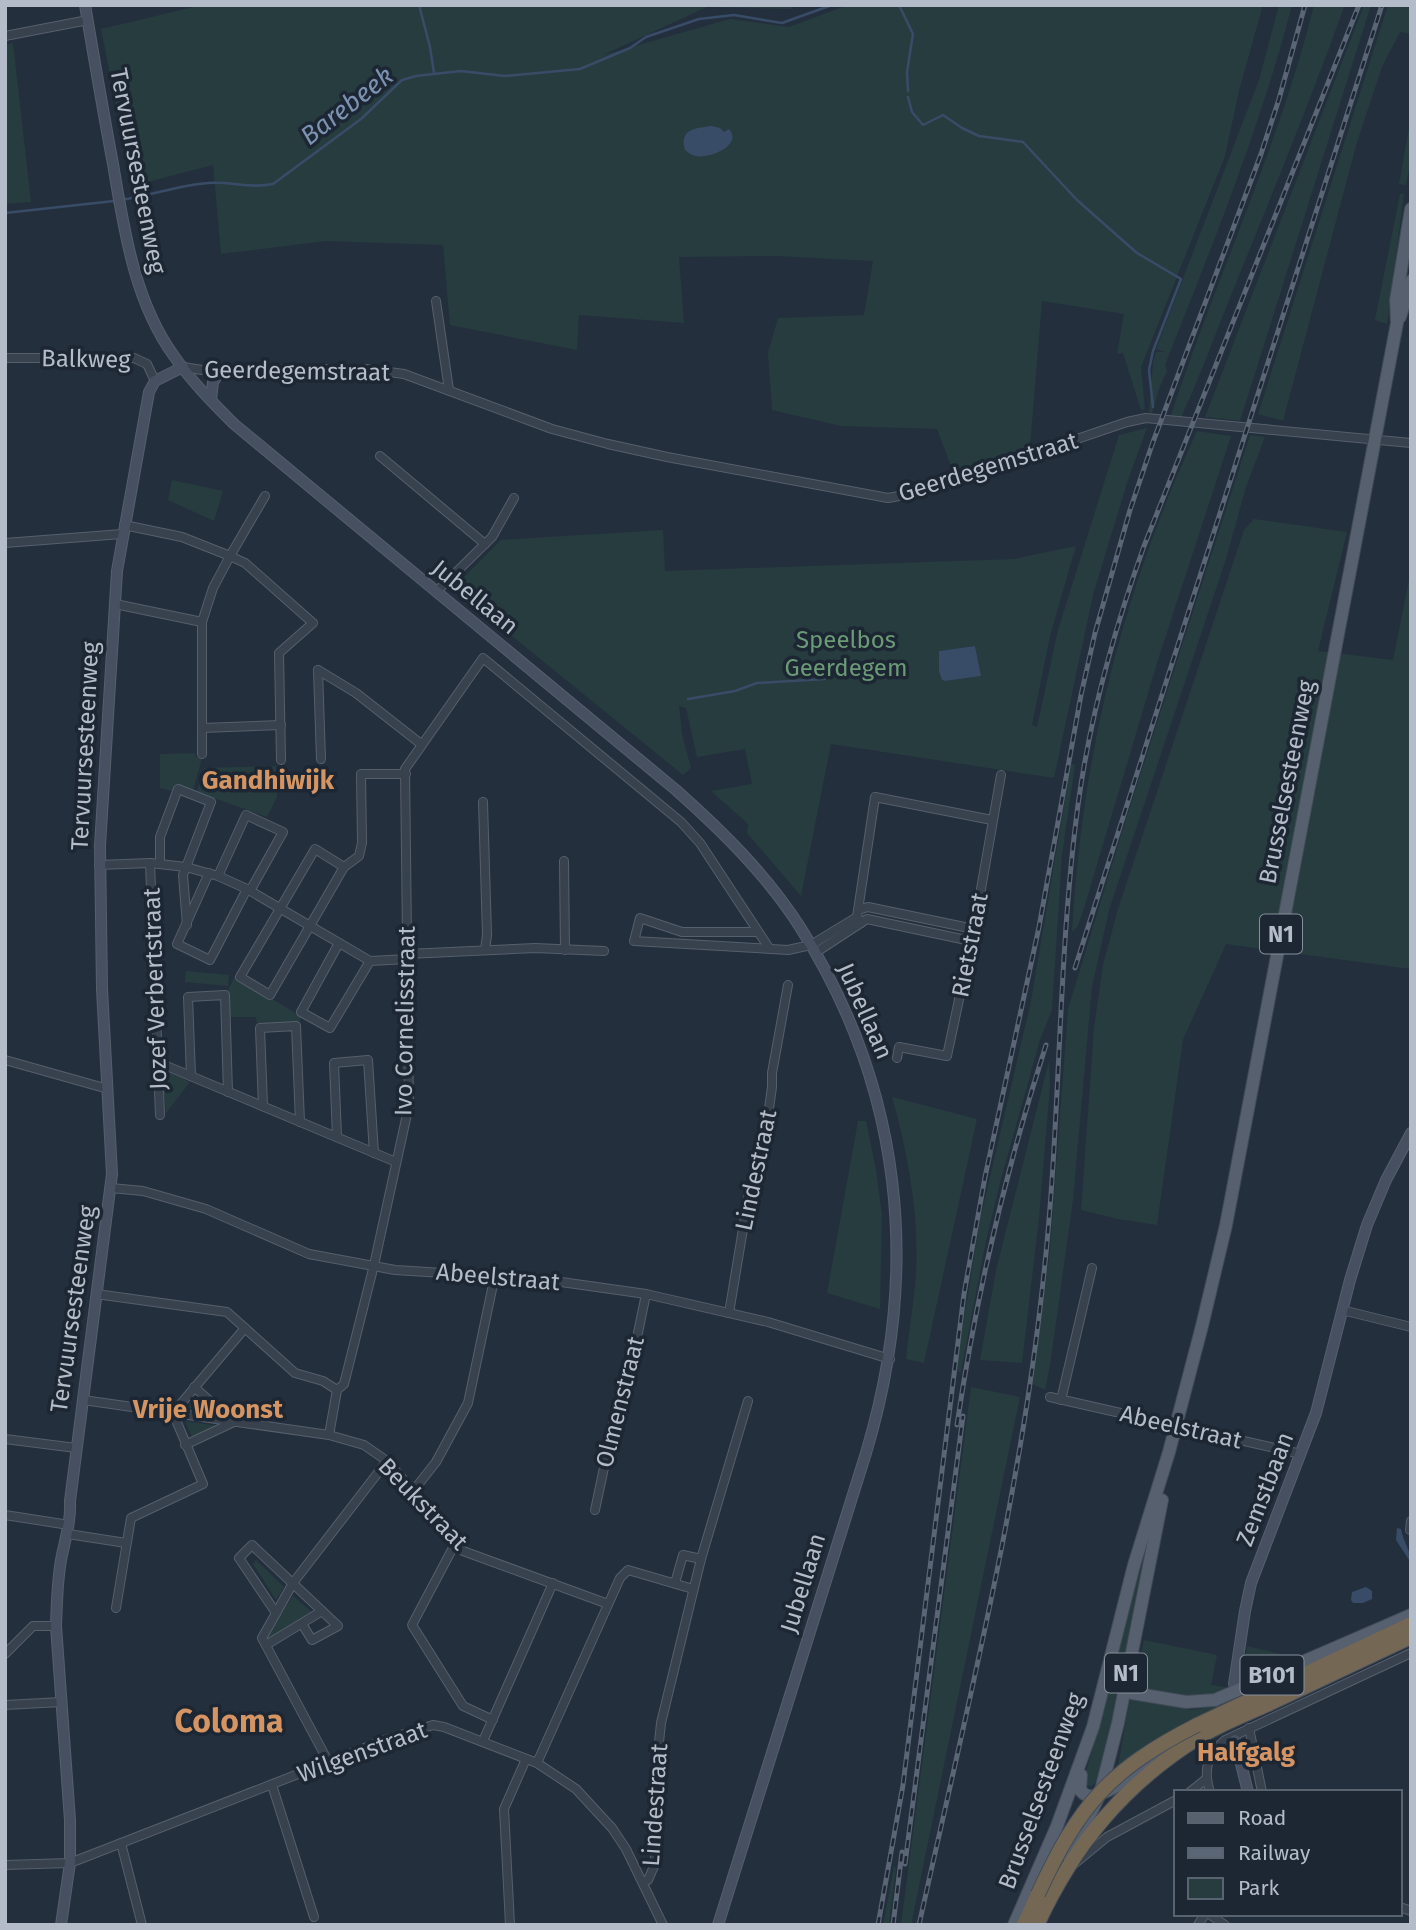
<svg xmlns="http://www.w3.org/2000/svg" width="1416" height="1930" font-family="'Fira Sans',sans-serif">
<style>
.green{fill:#263c3f;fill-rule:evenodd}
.water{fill:#394c67}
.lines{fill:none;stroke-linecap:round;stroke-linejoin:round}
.stream{stroke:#394c67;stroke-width:2.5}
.street-casing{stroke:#565f6c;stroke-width:10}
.secondary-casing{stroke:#565f6c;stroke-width:12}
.primary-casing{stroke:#414a57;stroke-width:14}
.highway-casing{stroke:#434c59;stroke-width:16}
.street{stroke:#38414e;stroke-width:8}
.secondary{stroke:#465061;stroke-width:10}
.primary{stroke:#56606e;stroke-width:12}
.highway{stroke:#746855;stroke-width:14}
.rail-casing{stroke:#5a6575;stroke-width:5}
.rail{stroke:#1d2633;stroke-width:2.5;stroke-dasharray:8;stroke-linecap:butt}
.highway-bridge-casing{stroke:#434c59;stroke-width:16;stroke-linecap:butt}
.highway-bridge{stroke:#746855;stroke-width:14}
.labels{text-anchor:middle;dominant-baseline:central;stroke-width:7;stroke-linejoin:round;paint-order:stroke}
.shield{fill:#1d2633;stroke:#878f9c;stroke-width:2}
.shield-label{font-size:23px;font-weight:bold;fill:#b4bcc9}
.street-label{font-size:24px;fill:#b4bcc9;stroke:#1d2633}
.park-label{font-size:24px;fill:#6b9a76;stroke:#1d2633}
.water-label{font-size:26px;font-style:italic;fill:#7c92b1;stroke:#1d2633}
.neighbourhood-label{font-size:26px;font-weight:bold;fill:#d59563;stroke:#1d2633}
.district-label{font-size:32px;font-weight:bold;fill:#d59563;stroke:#1d2633}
</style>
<rect width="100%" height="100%" fill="#242f3e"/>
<g class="green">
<path d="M202,5H796L790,9L707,7L603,55L730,19L789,27L848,5H1263L1239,91L1225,156L1141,367L1145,409L1141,410L1123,353L1117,354L1124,314L1042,301L1030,447L954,474L937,429L841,426L772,410L768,353L778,318L864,315L873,261L776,256L679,257L684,323L579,315L577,350L450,325L443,245L326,241L221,254L213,165L132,186L101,29Z"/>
<path d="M1279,5H1292C1260,129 1212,246 1165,365L1167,371L1159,389L1152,413L1149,412L1153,362L1156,352H1165L1156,349L1259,80Z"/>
<path d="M1314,5H1345C1310,101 1272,195 1234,288C1216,331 1201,375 1181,417L1171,415C1216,278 1279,146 1314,5Z"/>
<path d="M1364,5H1371L1240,421L1205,417Z"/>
<path d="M1388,5H1411V34L1400,32L1382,67L1357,142L1283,421L1258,414Z"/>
<path d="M13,43L31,202L5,204V45Z"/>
<path d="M1409,128H1411V159L1406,185L1399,184Z"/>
<path d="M1400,194H1404L1387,324L1375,320Z"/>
<path d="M1147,428L1127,483L1093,595L1054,778L831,744L801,896L747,833L748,824L711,791L752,784L745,749L697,757L686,708L679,706L682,734L691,768L683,775L453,588L501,540L663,530L665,571L1014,559L1076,546L1050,636L1032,725L1037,727L1058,630L1119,435ZM975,646L981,676L945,681L942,680L939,671V651Z"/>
<path d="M1197,431L1231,436L1158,660L1084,908L1078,926L1072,932C1082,754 1122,593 1197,431Z"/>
<path d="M1250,435L1265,437L1246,487L1226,559L1109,910L1092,987L1073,1200L1050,1366L1045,1390L1033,1384L1050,1249L1068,1009L1125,822Z"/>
<path d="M172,480L223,491L214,521L168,500Z"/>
<path d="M1254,519L1347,532L1318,651L1393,660L1411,570V969L1226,944L1183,1040L1157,1225L1118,1219L1081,1210L1094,1028L1103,965L1117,912L1244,530Z"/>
<path d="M195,753L196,757L202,758L193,791L175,785L172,791L160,788V754Z"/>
<path d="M1071,764L1075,765L1062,855L1052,1010L1040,1040L1001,1179L986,1241L961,1372H958V1356L980,1220L1031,1001Z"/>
<path d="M276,766L277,797L267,817L197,792L204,768Z"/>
<path d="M186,971L229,975L228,986L185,982Z"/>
<path d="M235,976L302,1017L299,1022L257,1025L256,1017H229L227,992Z"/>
<path d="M1049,1061L1050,1086L1039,1218L1022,1363L980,1360L996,1270Z"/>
<path d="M166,1071L190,1082L166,1113L163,1074Z"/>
<path d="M892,1097L977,1119L924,1363L906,1359C909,1330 914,1302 916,1273C919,1215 908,1153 892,1097Z"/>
<path d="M858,1121H866L876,1170L882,1215L880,1309L827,1293Z"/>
<path d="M971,1387L1020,1397L911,1925H901Z"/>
<path d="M198,1395L220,1414L188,1408Z"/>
<path d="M185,1421L218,1426L192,1437Z"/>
<path d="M1145,1558L1146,1561L1120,1684L1110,1677L1142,1560Z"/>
<path d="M256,1560L284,1587L276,1600L253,1564Z"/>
<path d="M293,1596L312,1612L267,1640L265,1637Z"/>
<path d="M1144,1640L1217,1655L1211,1685L1225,1687V1692L1199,1698L1139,1692L1134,1687Z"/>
<path d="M1247,1646L1298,1658L1242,1684Z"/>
<path d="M1110,1687L1116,1692L1117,1699C1113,1721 1109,1774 1091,1787L1086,1784L1085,1775L1103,1712L1106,1690Z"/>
<path d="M1130,1698L1169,1703L1191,1710L1227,1704L1153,1741L1118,1766Z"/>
<path d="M894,1866L896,1869L889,1925H883Z"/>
</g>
<g class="water">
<path d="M712,126L720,128L724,132L729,129C743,145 710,159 696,156C692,156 688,152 685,150C679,129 695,128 712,126Z"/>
<path d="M975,646L981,676L945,681L942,680L939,671V651Z"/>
<path d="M1397,1528L1401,1529C1403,1542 1411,1550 1411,1563L1396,1540Z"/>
<path d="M1366,1587L1372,1591V1599L1363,1603H1353L1351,1600L1352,1592Z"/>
</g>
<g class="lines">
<g class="stream">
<path d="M419,5L430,47L434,73"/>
<path d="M899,5L913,34L907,72L908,91"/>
<path d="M908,97L912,112L923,125L943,115L962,128L979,136L1023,142L1077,200L1137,253L1181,279L1153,351L1149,370L1153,407"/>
<path d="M121,200C150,196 179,185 208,183C229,181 252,189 273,184L361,119L402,80L416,76L461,71L505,76L580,69L630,48L646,37L699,19L734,15L782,23L832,5"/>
<path d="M5,213L114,201"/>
<path d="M688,699L735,691L757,683L825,679"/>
</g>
<defs>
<g id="street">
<path d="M5,36L88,20"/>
<path d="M436,301L449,390"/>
<path d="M5,358H134L147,364L155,381"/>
<path d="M183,367L202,370L366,369L404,374L552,429L608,444L667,457L888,498L921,492L1127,422L1146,418L1411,443"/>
<path d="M380,456L485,544"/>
<path d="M265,496L230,556L245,563L313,623L279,653L281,760"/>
<path d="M124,525L182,537L230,556L213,588L202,622V754"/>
<path d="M5,543L122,534"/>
<path d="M436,592L492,537L514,498"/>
<path d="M115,604L202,622"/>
<path d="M318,670L356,693L421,744"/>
<path d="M318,670L321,759"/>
<path d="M202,728L281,725"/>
<path d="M483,802L487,935L485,950"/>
<path d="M564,861L565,950"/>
<path d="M150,863L160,1115"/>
<path d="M160,864V837L178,789L211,802L183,875L187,925"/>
<path d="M99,865L150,863L186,867L218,876L247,889L370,961L408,959"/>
<path d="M344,867L315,849L240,977L270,995L344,867L359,856L362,843L361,774H406"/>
<path d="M209,873L177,944L210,960L247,889"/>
<path d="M218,876L246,815L283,832L250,891"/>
<path d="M858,910L868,907L974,929"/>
<path d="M861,923L857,917L875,797L992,820"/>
<path d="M758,932H682L640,918L634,941L788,950L811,945L857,917"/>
<path d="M339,943L301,1012L330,1028L370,961"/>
<path d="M815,953L867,919L971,941"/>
<path d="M407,954L535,948L604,951"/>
<path d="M897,1058L899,1047L947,1056L974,929L1001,775"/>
<path d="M5,1060L108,1089"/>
<path d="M157,1062L396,1162"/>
<path d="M191,1076L188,997L225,995L228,1092"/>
<path d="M263,1106L260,1028L296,1026L300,1122"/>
<path d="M337,1137L334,1063L368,1060L374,1153"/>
<path d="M111,1188L143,1191L206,1209L309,1254L395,1270L540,1279L646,1294L768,1322L890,1359"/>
<path d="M96,1294L227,1312L295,1373L323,1381L337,1390"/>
<path d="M1342,1310L1411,1327"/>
<path d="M729,1313L749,1193L759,1180L772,1087V1073L788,985"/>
<path d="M1050,1397L1301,1454"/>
<path d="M83,1400L329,1435L364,1445L387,1461L437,1517L463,1551L608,1604"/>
<path d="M1061,1400L1092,1268"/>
<path d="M329,1435L337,1390L344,1384L374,1265L409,1105L405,769L483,658L681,822L700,843L769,948"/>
<path d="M5,1439L76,1448"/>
<path d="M185,1445L234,1422L194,1387"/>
<path d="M414,1490L436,1462L468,1403L495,1275"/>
<path d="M595,1510L618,1402L625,1396L646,1294"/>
<path d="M5,1515L69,1525"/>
<path d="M1410,1530L1411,1521"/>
<path d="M68,1534L126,1543"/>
<path d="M456,1542L412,1625L463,1706L493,1720"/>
<path d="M675,1583L683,1555L701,1559"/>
<path d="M116,1608L131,1518L203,1484L173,1413L245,1328"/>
<path d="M276,1613L239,1558L252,1545L338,1626L312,1640L302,1624"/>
<path d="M266,1645L322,1611"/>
<path d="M5,1654L33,1626H56"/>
<path d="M5,1705L62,1702"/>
<path d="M1249,1728L1262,1792"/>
<path d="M483,1741L553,1583"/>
<path d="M329,1763L262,1638L293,1583L387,1461"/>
<path d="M537,1763L620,1578L628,1570L693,1589"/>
<path d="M272,1785L314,1917"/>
<path d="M1190,1792L1206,1779"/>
<path d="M1210,1792C1203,1770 1207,1755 1225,1740L1411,1653"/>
<path d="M121,1843L142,1925"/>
<path d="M5,1865L70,1863L388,1739L433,1725L444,1727L537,1763L576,1789L612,1828L626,1849L663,1925"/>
<path d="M1073,1865L1107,1837L1176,1800"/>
<path d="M643,1882L648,1880L655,1864V1781L661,1723L701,1559L748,1401"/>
<path d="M1400,1907L1411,1911"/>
<path d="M1209,1914L1225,1925"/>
<path d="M510,1925L504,1809L526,1759"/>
<path d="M1198,1925L1205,1914"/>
</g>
<g id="secondary">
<path d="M85,5C94,58 103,111 113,164C124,229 134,301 174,356C191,381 213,403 234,424L676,790C722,831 767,875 800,927C903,1089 921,1270 866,1453L718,1925"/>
<path d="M211,400L213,382L222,368"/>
<path d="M1234,1684L1245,1611L1251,1583L1316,1413L1350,1280L1367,1225L1386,1180L1411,1133"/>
<path d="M1235,1740L1248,1792"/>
<path d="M61,1925L70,1863V1820L56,1626C57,1602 57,1578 62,1555C66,1536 71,1520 70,1501L112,1174L102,989L100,846L117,571L149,392L155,381L183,367"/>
</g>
<g id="primary">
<path d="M1400,317L1411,281"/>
<path d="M1125,1681L1126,1687L1132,1693L1186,1702L1215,1700L1411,1615"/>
<path d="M1081,1775L1080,1790C1083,1793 1084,1795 1089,1796C1105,1799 1152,1761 1168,1752"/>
<path d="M1069,1857L1100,1794L1118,1723L1162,1500"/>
<path d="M1014,1925L1057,1826L1093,1727L1134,1565L1169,1452L1202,1326L1226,1225L1397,323L1396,300L1411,209"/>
</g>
<g id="highway">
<path d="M1197,1725L1411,1624"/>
<path d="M1024,1925L1038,1894"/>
<path d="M1037,1925C1074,1845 1123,1785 1198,1738C1220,1724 1247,1714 1271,1703C1317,1681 1364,1659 1411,1637"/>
</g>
</defs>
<use href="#street" class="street-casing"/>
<use href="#secondary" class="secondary-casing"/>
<use href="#primary" class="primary-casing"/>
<use href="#highway" class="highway-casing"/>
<use href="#street" class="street"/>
<use href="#secondary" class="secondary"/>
<use href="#primary" class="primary"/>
<use href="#highway" class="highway"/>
<defs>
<g id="rail">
<path d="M1075,968L1382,5"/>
<path d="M957,1425C976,1296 1006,1169 1046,1045"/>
<path d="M905,1864L963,1416"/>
<path d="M878,1925L903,1785L964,1294L985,1177L1039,927L1081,695L1095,633L1130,510L1153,442L1261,154L1279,99L1305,5"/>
<path d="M893,1925L902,1852"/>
<path d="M919,1925C966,1712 1020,1499 1043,1282C1061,1124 1057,963 1078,805C1090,716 1114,630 1144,546L1359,5"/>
</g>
</defs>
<use href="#rail" class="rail-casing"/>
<use href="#rail" class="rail"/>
<defs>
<path id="highway-bridge" d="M1038,1894C1079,1805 1109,1770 1197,1725"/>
</defs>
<use href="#highway-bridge" class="highway-bridge-casing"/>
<use href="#highway-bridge" class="highway-bridge"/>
</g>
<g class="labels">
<g class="shield">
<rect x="1260" y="914.5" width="42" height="39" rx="5"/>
<rect x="1105" y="1653.5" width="42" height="39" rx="5"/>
<rect x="1240.5" y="1655.5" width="63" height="39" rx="5"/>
</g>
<g class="shield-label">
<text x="1281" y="934">N1</text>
<text x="1126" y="1673">N1</text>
<text x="1272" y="1675">B101</text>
</g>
<g class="street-label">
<text transform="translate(138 171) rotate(79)">Tervuursesteenweg</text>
<text transform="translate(86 359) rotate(1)">Balkweg</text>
<text transform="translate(297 371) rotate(1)">Geerdegemstraat</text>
<text transform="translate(988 467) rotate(-17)">Geerdegemstraat</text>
<text transform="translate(475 597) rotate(39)">Jubellaan</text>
<text transform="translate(85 746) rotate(-87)">Tervuursesteenweg</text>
<text transform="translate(1287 782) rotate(-79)">Brusselsesteenweg</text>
<text transform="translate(970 945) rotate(-79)">Rietstraat</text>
<text transform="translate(155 989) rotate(-92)">Jozef Verbertstraat</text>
<text transform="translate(865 1011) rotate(66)">Jubellaan</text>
<text transform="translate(405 1021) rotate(-89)">Ivo Cornelisstraat</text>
<text transform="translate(756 1170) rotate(-78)">Lindestraat</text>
<text transform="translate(498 1277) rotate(5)">Abeelstraat</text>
<text transform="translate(73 1309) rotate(-82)">Tervuursesteenweg</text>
<text transform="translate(620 1402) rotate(-76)">Olmenstraat</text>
<text transform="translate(1181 1427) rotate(13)">Abeelstraat</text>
<text transform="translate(1265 1489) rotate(-69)">Zemstbaan</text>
<text transform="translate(423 1504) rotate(46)">Beukstraat</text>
<text transform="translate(803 1583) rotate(-73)">Jubellaan</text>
<text transform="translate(362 1752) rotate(-20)">Wilgenstraat</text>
<text transform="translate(1041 1791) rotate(-70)">Brusselsesteenweg</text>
<text transform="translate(655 1805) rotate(-86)">Lindestraat</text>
</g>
<g class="park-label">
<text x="846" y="640">Speelbos<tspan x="846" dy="28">Geerdegem</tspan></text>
</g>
<g class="water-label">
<text transform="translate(347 106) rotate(-38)">Barebeek</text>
</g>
<g class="neighbourhood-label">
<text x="268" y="780">Gandhiwijk</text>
<text x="208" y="1409">Vrije Woonst</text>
<text x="1246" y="1752">Halfgalg</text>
</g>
<g class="district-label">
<text x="229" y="1721">Coloma</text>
</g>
</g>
<rect width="1416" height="1930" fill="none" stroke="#b4bcc9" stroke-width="14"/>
<rect x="1174" y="1790" width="228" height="126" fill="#1d2633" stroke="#59626f" stroke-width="2"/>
<rect x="1188" y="1813" width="35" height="10" fill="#56606e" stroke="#59626f" stroke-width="2"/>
<text x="1238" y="1825" font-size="21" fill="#b4bcc9">Road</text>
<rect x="1188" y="1848" width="35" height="10" fill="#5a6575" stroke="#59626f" stroke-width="2"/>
<text x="1238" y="1860" font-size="21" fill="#b4bcc9">Railway</text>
<rect x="1188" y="1878" width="35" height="21" fill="#263c3f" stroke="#59626f" stroke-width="2"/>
<text x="1238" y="1895" font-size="21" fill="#b4bcc9">Park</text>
</svg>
